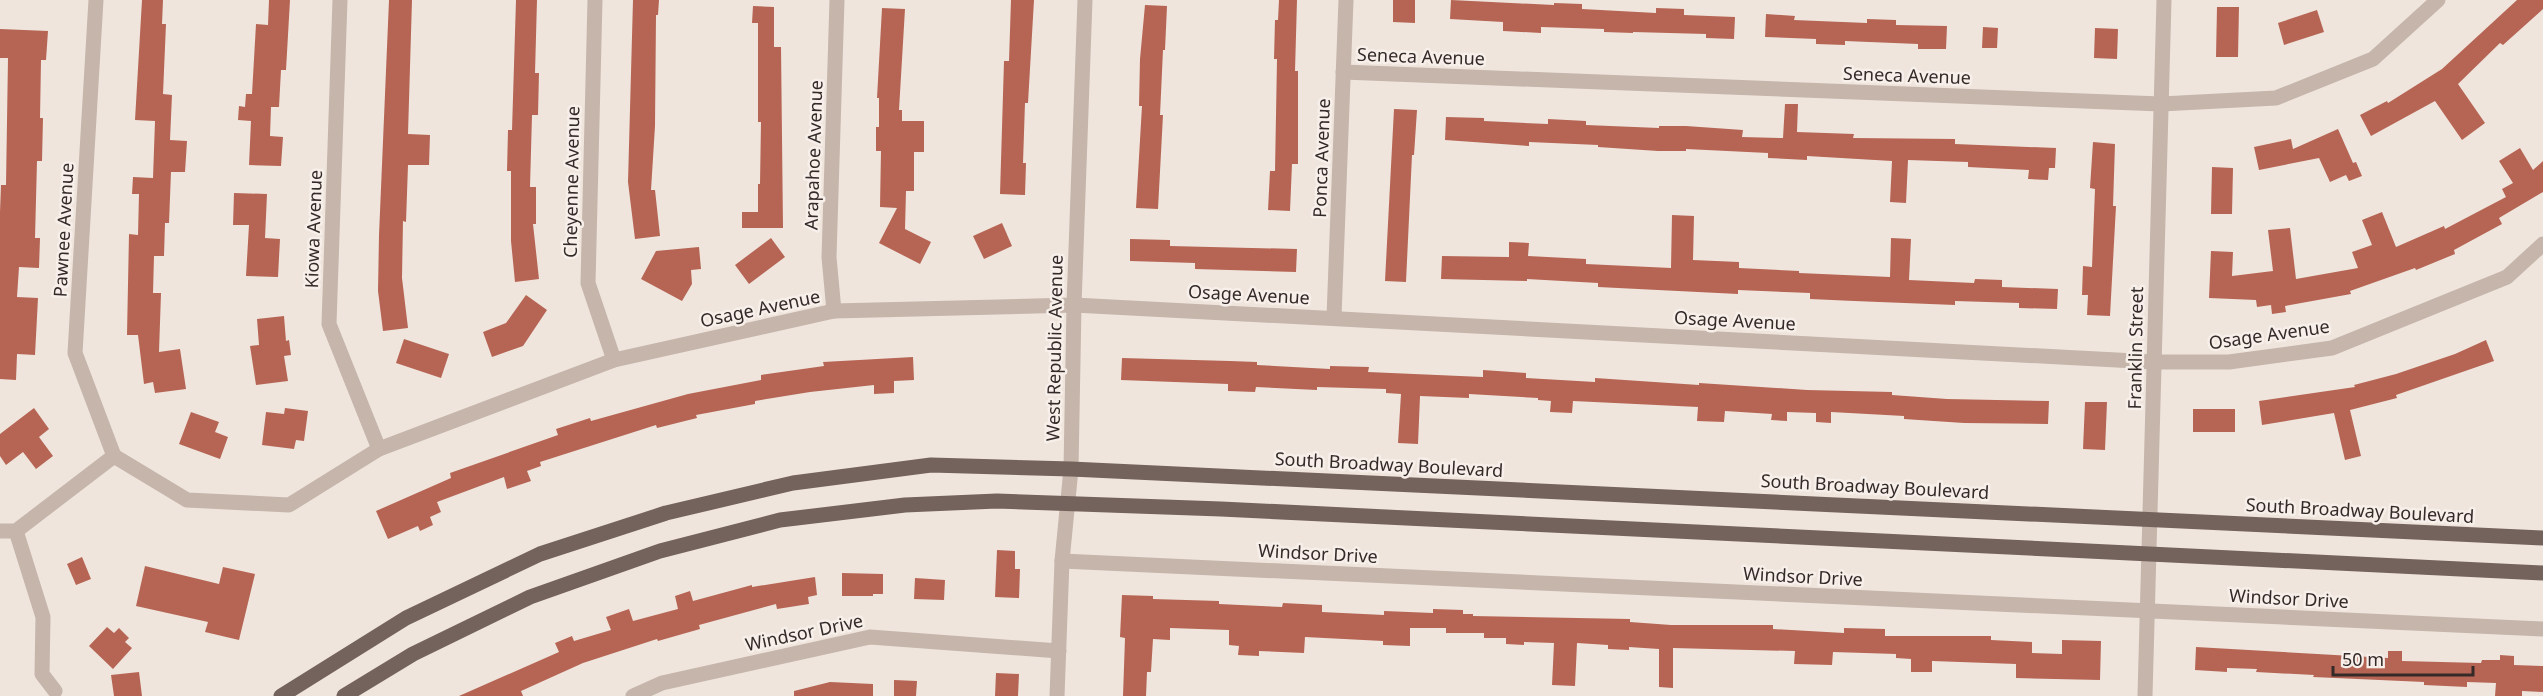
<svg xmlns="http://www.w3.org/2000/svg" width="2543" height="696" font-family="'Noto Sans',sans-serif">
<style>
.building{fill:#b66554}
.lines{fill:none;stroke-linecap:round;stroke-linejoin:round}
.minor{stroke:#c5b5aa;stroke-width:15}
.major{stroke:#74625c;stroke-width:15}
.labels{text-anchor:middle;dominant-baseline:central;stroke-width:5;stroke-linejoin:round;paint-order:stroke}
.street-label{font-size:18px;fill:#342b29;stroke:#f7efe9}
</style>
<rect width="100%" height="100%" fill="#efe5dd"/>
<g class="building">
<path d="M142,0H163L162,24H166L163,94L172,95L170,140L187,141L185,172H171L169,223H165L164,256H154L153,293H161L159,352L180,349L186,389L155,393L153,382L144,384L138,335H127L129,234L138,235L139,194H132L133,177L153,178L155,121L135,120Z"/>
<path d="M269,0H290L286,70H281L279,107H271L270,136L283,137L281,166L249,165L251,121L238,120L239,106L245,107L246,94H252L256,24L268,25Z"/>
<path d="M389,0H412L408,134L430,135L429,165H408L406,222L403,221L402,278L408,328L383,331L378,291L379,235Z"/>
<path d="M516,0H537L535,73H539L538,115H532L530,187H536V224H533L539,279L515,282L511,241V171H507L508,130H512Z"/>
<path d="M633,0H659L658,15H656L655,126L651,190H655L660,236L635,239L628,182Z"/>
<path d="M1011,0H1034L1028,103H1025L1023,163H1026L1025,195L1000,194L1004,61H1009Z"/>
<path d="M1279,0H1297L1295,71H1298V164H1292L1290,211L1268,210L1270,171H1275L1277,59H1274L1275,20H1278Z"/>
<path d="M1393,0H1415V23L1393,22Z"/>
<path d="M1451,0L1554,5V3L1582,4V9L1656,13V8L1684,9V15L1735,17L1734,39L1706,38V34L1633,32V33L1604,32V29L1541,27V33L1503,31V22L1450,19Z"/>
<path d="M2517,0H2543V9L2503,45L2500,43L2458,84L2485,123L2462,140L2435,101L2371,136L2360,115L2387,101L2388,103L2442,69Z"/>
<path d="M1145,5L1167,6L1165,50H1163L1160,115H1163L1158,209L1136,208L1142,106H1139L1140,59Z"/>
<path d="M753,6L774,7V47H781L783,228H742V212H758V184H760L761,122H758V23H752Z"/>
<path d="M2217,7H2239L2238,57H2216Z"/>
<path d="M882,8L905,9L899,110H902V121H924V152H914V191H906L905,229L931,242L920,264L879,243L897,208L880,207L881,151H876V127H879V98H877Z"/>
<path d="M2317,10L2324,32L2284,45L2278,23Z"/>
<path d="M1766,14L1795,16L1794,20L1867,23V19L1896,20V25L1947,26L1946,49H1918V44L1845,41V45L1816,44V39L1765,37Z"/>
<path d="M1983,27L1998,28L1997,48H1982Z"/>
<path d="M2095,28L2118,29L2117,59L2094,58Z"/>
<path d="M0,29L48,31L46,60H41L40,118H43L42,161H37L35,238H40L39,268L19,267L17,297L38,298L35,355L17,354L16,380L0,379V212L1,185H6L8,58H0Z"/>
<path d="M1785,104H1798L1797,132L1854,134L1853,138L1955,139V144L2056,148L2055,168H2049L2048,180L2028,179L2029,170L1968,167V162L1908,160L1906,203L1890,202L1892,161L1807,156V160L1768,158V153L1686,149V151H1658L1598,147V145L1529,142V146L1445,140L1446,117L1484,118V121L1548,124V119L1586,121V125L1659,128V126H1686L1743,130L1742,137L1783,138Z"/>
<path d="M1394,109L1417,110L1414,155H1412L1406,282L1385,281Z"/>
<path d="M2338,129L2353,163L2356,162L2362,176L2349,181L2346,175L2330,182L2319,158L2259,170L2254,147L2291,139L2293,149Z"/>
<path d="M2093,142L2115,144L2113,206H2116L2110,316L2087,315L2088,295H2082L2083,266L2092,267L2095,189L2090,188Z"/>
<path d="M2520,148L2533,170L2543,161V192L2499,218L2502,224L2454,250L2455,254L2416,270L2415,268L2350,291L2351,294L2285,306L2286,312L2272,314L2271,305L2257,307L2256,300L2209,298L2211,251L2233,252L2232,276L2273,271L2268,230L2290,228L2296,279L2358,268L2352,252L2372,245L2362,220L2382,212L2396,247L2444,226L2445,229L2506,197L2502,189L2513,183L2499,161Z"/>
<path d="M2212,167L2233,168L2232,214H2211Z"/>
<path d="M234,193L267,194L265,238L280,239L278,277L246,276L249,225H233Z"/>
<path d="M1672,215L1694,216L1693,260L1739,262V268L1799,271V273L1890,277L1891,238L1911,239L1909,280L1974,283L1975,279L2002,280V287L2058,289L2057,309L2019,308V303L1955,301V305L1854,301L1810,299V293L1738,290V294L1598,287V283L1527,279V281L1441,279L1442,256L1509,257V242L1529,243L1528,256L1586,259V264L1671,268Z"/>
<path d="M1002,223L1012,246L984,259L973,236Z"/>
<path d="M771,238L785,257L749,284L735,265Z"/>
<path d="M1130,239L1170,240V246L1297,249L1296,272L1195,269V263L1130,261Z"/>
<path d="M699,247L701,269L691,270L692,284L682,301L641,279L656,251Z"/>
<path d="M526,295L547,310L523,346L492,357L483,332L506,323Z"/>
<path d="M284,316L286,341L289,340L291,355L284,356L288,381L256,385L250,346L259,345L257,319Z"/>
<path d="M404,339L449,354L441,378L396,363Z"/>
<path d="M2486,340L2494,361L2396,395L2397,398L2350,410L2361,456L2345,460L2334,413L2262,425L2259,401L2355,387L2354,385L2396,374L2455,354Z"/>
<path d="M913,357L914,380L894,381V393L874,394V385L810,392L755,401V404L696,415L697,418L657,428L656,425L540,462L541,466L527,471L531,481L507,489L504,477L437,502L441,512L430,517L433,525L420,531L418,526L388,539L376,511L451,478L450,473L558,435L556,429L590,418L591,421L688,394L761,380V375L824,366L823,362Z"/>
<path d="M1122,358L1230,361L1257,362V365L1330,369V366L1369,367L1368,372L1483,377V370L1526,373V378L1595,382V378L1699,385V383L1807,390L1892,392V395L1947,399L2049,401L2048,424L1964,423L1904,419V416L1831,412V423L1816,422V413L1787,412V421L1771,420L1772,414L1725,411L1724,422L1697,421L1698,407L1573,401L1572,413L1550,412L1551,401L1538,400V398L1469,394V398L1420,396L1418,444L1398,443L1401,394L1386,393V389L1317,387V390L1256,387L1255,392L1228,391V384L1121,380Z"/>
<path d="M2085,402H2107L2105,450L2083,449Z"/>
<path d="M34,408L49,429L39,437L53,456L36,469L23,452L6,465L0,456V434Z"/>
<path d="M285,408L308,411L304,441L296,440L294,449L262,445L266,412L284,414Z"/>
<rect x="2193" y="409" width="42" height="23"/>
<path d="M191,412L219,422L215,432L228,437L220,459L179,444Z"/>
<path d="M997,550L1015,551V569H1020L1019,598L995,597Z"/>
<path d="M82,557L91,579L76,585L67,564Z"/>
<path d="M145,566L219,584L223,567L255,574L239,640L205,632L208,622L136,606Z"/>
<path d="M842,573L883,574V594H873V596H842Z"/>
<path d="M815,577L817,595L808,597L809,604L777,609L776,604L699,625L700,629L658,641L657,639L583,663L521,691L523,696H459L559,652L555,643L572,636L574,641L611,630L606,617L629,609L633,621L678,609L675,596L690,591L693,601L752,585V587Z"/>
<path d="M915,578L945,580L944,600L914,599Z"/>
<path d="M1122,595L1153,596V599L1219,601V604L1282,607L1283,603L1322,605V612L1384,615V611L1433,613V609L1463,610V614H1473V616L1630,619V622L1671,625H1773V629L1844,633V628L1885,629V636H1991V640L2032,642V653L2062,654V640L2101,641L2100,680L2016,678V664L1932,661V672H1911V659L1896,658V654L1833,652L1832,665L1794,664L1795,651L1673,648V688L1659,687V649L1629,647V650L1608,649V645L1577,643L1575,686L1552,685L1554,643L1524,642V645L1506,644V638H1484V633H1446V628H1410V646L1383,645V641L1305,637L1304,653L1259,651V656L1238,655L1239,646L1229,645V630L1170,628V640L1153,639L1151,672H1147L1146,696H1123L1125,638L1120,637Z"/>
<path d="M107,627L114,633L119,628L129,638L125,642L132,648L113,669L89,646Z"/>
<path d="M2196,647L2388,658V651H2402V661L2481,663L2482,660H2500V655L2514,656V665L2543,666V692L2522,691V696H2495L2496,683L2467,682V687L2424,685V682L2313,677L2314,675L2256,672L2257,669L2227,668V672L2195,670Z"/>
<path d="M139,672L142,696H114L111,675Z"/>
<path d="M996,673L1019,674L1018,696H995Z"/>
<path d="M894,680L917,681L916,696H894Z"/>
<path d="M830,682L873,684V696H794V691Z"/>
</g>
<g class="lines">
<g class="minor">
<path d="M96,0L75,353L114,456"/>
<path d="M340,0L329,324L379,449"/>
<path d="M595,0L588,283L614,360"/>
<path d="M1343,72L2161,104L2276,98L2373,59L2438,0"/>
<path d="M834,311L829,257L837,0"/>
<path d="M1334,317L1346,0"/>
<path d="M114,456L187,500L289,505L379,449L614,360L834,311L1074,305L2154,362H2229L2332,348L2507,277L2543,244"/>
<path d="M0,531H16L114,456"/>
<path d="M16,531L43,617L42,674L55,691"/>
<path d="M1062,561L2543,629"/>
<path d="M633,696L662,683L870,637L1059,651"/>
<path d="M1057,696L1062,561L1071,469L1074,305L1085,0"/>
<path d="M2145,696L2164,0"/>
</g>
<g class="major">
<path d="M281,696L406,618L540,554L666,513L793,483L931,465L1071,469L2543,538"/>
<path d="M344,696L413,654L530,597L660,551L780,520L905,505L997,501L1221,509L2543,573"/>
</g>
</g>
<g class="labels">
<g class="street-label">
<text transform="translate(1421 56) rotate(2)">Seneca Avenue</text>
<text transform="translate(1907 75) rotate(2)">Seneca Avenue</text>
<text transform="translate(813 155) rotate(-88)">Arapahoe Avenue</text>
<text transform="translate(1321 158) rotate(-88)">Ponca Avenue</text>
<text transform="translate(571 182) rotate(-89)">Cheyenne Avenue</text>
<text transform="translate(313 229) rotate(-88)">Kiowa Avenue</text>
<text transform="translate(63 230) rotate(-87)">Pawnee Avenue</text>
<text transform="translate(1249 294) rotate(3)">Osage Avenue</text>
<text transform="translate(760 308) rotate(-12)">Osage Avenue</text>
<text transform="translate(1735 320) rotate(3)">Osage Avenue</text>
<text transform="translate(2269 334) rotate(-8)">Osage Avenue</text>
<text transform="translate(1054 348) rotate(-89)">West Republic Avenue</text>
<text transform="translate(2135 348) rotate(-89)">Franklin Street</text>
<text transform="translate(1389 464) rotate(3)">South Broadway Boulevard</text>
<text transform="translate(1875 486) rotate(3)">South Broadway Boulevard</text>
<text transform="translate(2360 510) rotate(3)">South Broadway Boulevard</text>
<text transform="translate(1318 553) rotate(3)">Windsor Drive</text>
<text transform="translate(1803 576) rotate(3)">Windsor Drive</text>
<text transform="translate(2289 598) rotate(3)">Windsor Drive</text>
<text transform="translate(804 632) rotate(-12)">Windsor Drive</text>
</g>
</g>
<path d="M2333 666v9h140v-9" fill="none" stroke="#342b29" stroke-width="3"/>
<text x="2342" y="666" font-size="18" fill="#342b29" stroke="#f7efe9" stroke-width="4.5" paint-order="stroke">50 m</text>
</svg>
